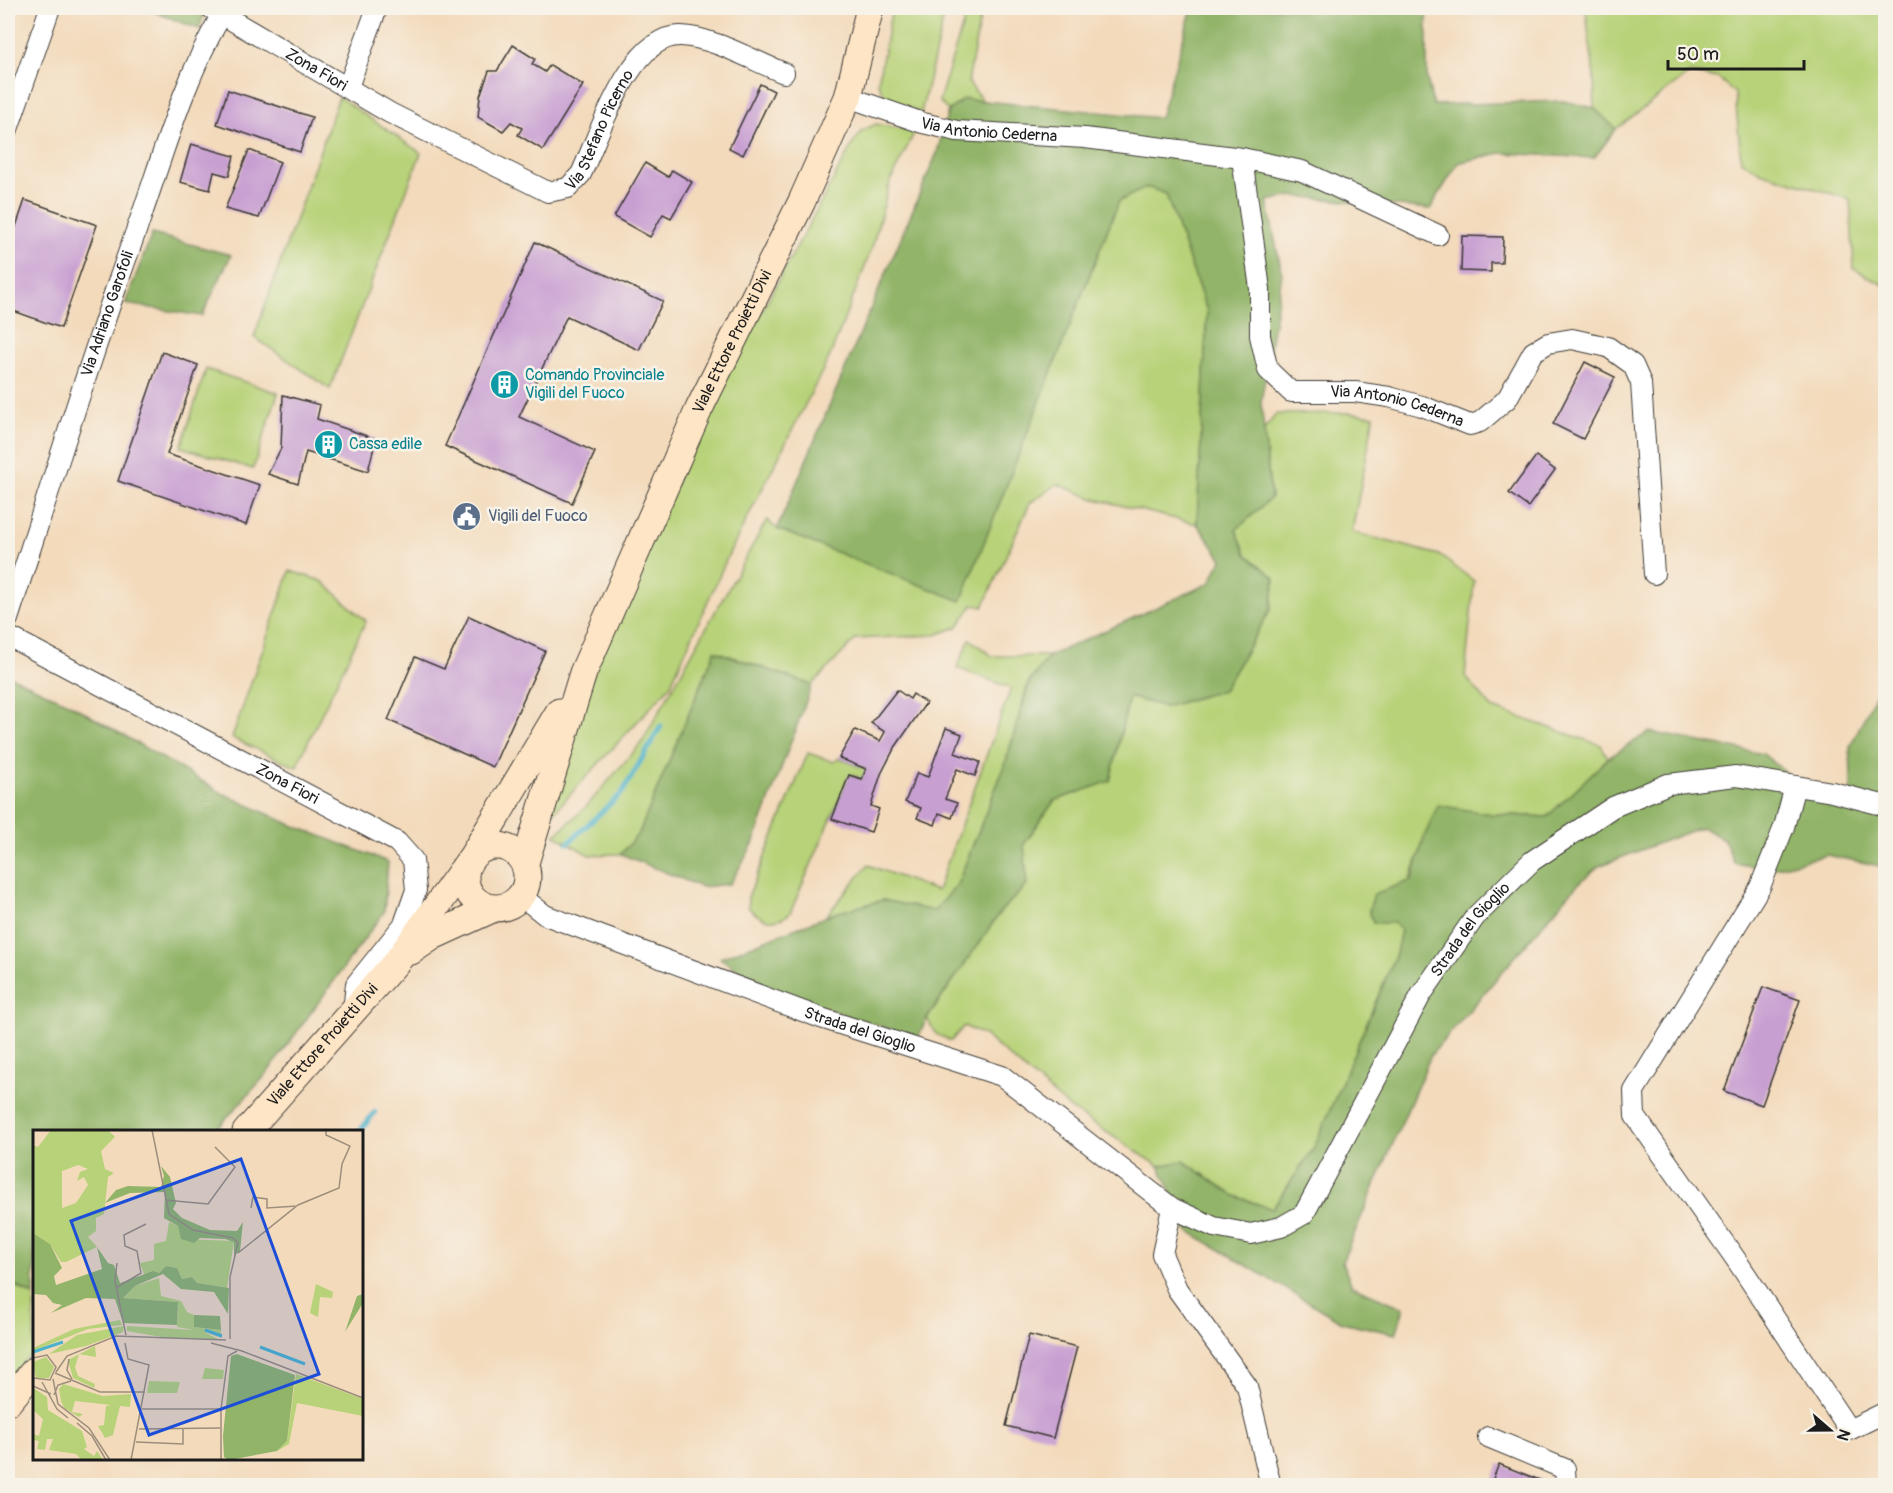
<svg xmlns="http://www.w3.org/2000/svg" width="1893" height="1493" font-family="Pangolin,sans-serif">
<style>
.green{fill:#b7d278;stroke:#6a774a;stroke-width:1.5}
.forest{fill:#91b468;stroke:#566842;stroke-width:1.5}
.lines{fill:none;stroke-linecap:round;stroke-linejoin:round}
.stream{stroke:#4db2cc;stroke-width:5}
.building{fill:#c79fd1}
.street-casing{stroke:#3c3834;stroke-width:22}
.secondary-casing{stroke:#3c3834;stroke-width:29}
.street{stroke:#fff;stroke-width:20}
.secondary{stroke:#fee5c5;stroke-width:27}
.labels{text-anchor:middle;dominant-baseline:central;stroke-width:5;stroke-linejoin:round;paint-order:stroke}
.street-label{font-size:16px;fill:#1c1c1c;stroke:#f7f3e8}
.culture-label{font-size:16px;fill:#0d838f;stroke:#f7f3e8;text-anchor:start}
.service-label{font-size:16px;fill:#4e5e75;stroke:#f7f3e8;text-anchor:start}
.inset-river{fill:none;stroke:#4db2cc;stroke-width:3}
.inset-road{fill:none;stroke:#9d8e7b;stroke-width:1.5}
.view{fill:#1d4ed8;fill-opacity:0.15;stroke:#1d4ed8;stroke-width:3}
.inset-edge{fill:none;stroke:#1c1c1c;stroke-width:3}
</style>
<rect width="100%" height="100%" fill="#f7f3e8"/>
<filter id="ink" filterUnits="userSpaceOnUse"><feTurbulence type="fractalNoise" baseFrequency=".0167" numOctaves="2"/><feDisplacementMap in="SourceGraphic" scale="12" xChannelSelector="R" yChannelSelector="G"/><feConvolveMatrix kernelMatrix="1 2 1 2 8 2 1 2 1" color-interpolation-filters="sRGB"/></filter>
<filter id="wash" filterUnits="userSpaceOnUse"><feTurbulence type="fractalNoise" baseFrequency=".008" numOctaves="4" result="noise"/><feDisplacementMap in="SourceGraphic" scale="24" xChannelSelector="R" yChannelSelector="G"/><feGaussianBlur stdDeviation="1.35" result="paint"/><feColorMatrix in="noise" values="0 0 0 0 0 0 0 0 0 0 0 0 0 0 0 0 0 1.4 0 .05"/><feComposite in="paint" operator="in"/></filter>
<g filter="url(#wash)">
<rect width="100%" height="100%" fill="#f3dabb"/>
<g class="green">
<path d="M892,8H946L921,113C901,106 884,103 878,82Z"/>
<path d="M968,8H982L968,82L983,101L964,99L948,111L939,101Z"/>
<path d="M1586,8H1885V286L1854,269L1850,199L1763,173L1741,161L1735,93L1718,78L1690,73L1616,129L1594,108C1597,75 1588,41 1586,8Z"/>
<path d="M339,97L421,153L330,389L254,337Z"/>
<path d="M876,124L915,131L890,182L872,248L830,356L728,556L670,686L544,823L568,731L707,412L852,145L863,130Z"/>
<path d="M1147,187L1166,194L1207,311L1197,524L1095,499L1057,484L1030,503L983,607L973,605L957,627L935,635L856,639L812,685L715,651L639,833L621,854L589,855L555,835L585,808L642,742L767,520L777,529L961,599L1119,201Z"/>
<path d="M206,369L278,393L253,469L181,447Z"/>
<path d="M1350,413L1374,416L1352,532L1439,555L1474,581L1465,676L1492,708L1601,745L1608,758L1547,817L1491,814L1438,806C1421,844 1410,884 1394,923L1401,930L1396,954L1314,1148L1272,1209L1235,1196L1184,1161L1159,1166L1072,1110L984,1035L964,1026L951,1041L936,1034L927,1019L1001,911L1027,885L1024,844L1054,801L1110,781L1129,697L1165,707L1223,690L1271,609L1275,578L1246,554L1236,530L1271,497L1264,430L1276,414Z"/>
<path d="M290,571L322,581L366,621L296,767L232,738Z"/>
<path d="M970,639L992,656H1049L1028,683L1005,765L957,885L934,912L883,900L826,916L868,865L937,891L1011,688L957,668Z"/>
<path d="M808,753L834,762L839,758L866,769L862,779L850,775L790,913C775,926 760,920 748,907V897Z"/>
<path d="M8,1282L34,1296V1350L8,1380Z"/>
</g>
<g class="forest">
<path d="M144,8H202L206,9L199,29Z"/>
<path d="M1192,8H1427V78L1433,105L1564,101L1594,108L1616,129L1594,158L1500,153L1458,163L1430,209L1293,196L1267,201L1282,274L1261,402L1271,498L1236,530L1246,554L1275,578L1271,609L1223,690L1165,707L1129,697L1110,781L1054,801L1024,844L1027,885L1001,911L927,1018L918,1038L769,991L720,958L835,913L883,900L934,911L957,885L1005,765L1029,683L1049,656L1210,583L1222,559L1197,524L1207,311L1166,194L1147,187L1119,201L961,601L777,529L937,153L948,111L964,99L1160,118Z"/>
<path d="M152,234L231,255L202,316L125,304Z"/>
<path d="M715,651L812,685L753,844L730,884L701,887L621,854L639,833Z"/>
<path d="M8,675L70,704L222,793L292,825L388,862L384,912L265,1076L215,1131L34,1132V1296L8,1281Z"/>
<path d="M1885,675V867L1827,855L1770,869L1734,863L1724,839L1701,827L1599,866L1576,886L1431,1055L1342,1262L1352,1286L1404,1308L1396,1334L1342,1322L1183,1228L1170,1188L1159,1166L1183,1161L1235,1196L1272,1209L1314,1148L1396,954L1401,930L1394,923H1373L1369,910L1374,894L1412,880L1424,837L1438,805L1491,814L1547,817L1608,758L1649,732L1763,754L1821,802L1852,810L1850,747Z"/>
</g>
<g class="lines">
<g class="stream">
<path d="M568,843L622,793L661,726"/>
<path d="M359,1132L375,1112"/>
</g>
</g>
<g id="blocks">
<g class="building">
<path d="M513,45L535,59L532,64L545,72L550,65L583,85L543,150L518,135L522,128L511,122L503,131L478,117L480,96L489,71H497Z"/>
<path d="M760,84L774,91L743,155L729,148Z"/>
<path d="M228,90L312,117L300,152L217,124Z"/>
<path d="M191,144L234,156L229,176L214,172L210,190L180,182Z"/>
<path d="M249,150L280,162L259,218L225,209Z"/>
<path d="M645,163L668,177L672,170L692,182L671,218L663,214L650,237L614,217Z"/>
<path d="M25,200L97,225L61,328L8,309V250Z"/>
<path d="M1462,236L1503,237L1502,263H1491V272L1461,271Z"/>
<path d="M535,242L663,301L639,350L567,316L519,417L595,452L572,503L445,446Z"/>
<path d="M162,352L198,365L167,454L260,485L246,525L118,481Z"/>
<path d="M1585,362L1615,377L1583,439L1553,424Z"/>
<path d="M283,395L320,405L317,419L376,439L368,471L306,452L298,484L268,474L281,448Z"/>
<path d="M1536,456L1555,470L1528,507L1509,493Z"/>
<path d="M469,616L545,651L493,767L388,720L415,657L444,669Z"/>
<path d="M897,690L910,699L913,694L926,703L894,749L881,774L871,806L879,809L871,832L832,819L849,775L862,779L866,769L839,758L855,730L880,741L885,732L871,723Z"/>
<path d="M946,728L962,734L955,753L980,762L975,776L957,769L945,799L957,803L952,818L939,813L935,825L917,818L921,808L905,802L917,773L928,777Z"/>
<path d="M1763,987L1800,1000L1762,1105L1724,1091Z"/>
<path d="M1029,1335L1077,1347L1053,1438L1006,1426Z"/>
<path d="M1499,1464L1542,1481L1540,1486H1490Z"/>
</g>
</g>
</g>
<g filter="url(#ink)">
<use href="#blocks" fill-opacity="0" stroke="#3c3834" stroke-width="1.5"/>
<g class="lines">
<defs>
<g id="street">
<path id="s1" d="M211,8L390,113L548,192L568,188L581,174C599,136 630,34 681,36C712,37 754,61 784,73"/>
<path d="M348,87L377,8"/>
<path id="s2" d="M848,97L923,123L957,131L1085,138L1242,158L1302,171L1438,235"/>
<path d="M8,129L50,8"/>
<path id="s3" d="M1242,158L1260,289V336L1268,370L1291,392H1355L1389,397L1422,406L1470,425L1480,422L1507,399L1533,352L1548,343L1572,339L1608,347L1633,365L1641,383L1654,574"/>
<path id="s4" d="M8,619C51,485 93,350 141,217C165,148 185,77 222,14"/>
<path id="s5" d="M8,636L397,842L413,860L416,890L404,924L356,984L353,1011"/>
<path d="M1795,786L1784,827L1760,887L1634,1091L1635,1116L1737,1261L1849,1430L1886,1412"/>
<path id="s6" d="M521,896L545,915L821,1018L1002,1076L1172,1208L1214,1227L1251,1234L1281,1227L1304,1214L1421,995L1475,917L1532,861L1613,807L1668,784L1736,776L1832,792L1886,806"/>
<path d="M1172,1208L1162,1254L1177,1289L1247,1386L1271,1486"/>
<path d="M1488,1437L1565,1469L1566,1486"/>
</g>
<g id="secondary">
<circle cx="496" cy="877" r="31"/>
<path id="s7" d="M525,863L583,673L699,409L802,201L848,97L870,8"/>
<path d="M411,951L433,936L492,909"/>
<path id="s8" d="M246,1132L398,960L472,857L559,712"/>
<path d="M8,1402L34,1371"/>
</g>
</defs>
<use href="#street" class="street-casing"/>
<use href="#secondary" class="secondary-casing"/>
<use href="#street" class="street"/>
<use href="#secondary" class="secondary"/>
</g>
</g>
<defs>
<symbol id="building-disc" viewBox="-11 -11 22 22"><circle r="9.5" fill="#0f9aa8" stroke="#f7f3e8"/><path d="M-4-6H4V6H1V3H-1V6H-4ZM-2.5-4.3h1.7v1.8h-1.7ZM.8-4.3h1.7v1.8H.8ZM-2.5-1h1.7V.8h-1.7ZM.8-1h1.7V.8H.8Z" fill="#fff"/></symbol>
<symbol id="civic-disc" viewBox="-11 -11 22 22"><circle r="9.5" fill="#5c6f8a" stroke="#f7f3e8"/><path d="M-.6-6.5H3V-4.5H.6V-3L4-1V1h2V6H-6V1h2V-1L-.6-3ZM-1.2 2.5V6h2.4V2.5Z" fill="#fff"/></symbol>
</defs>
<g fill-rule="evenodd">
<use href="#building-disc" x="488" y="368" width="33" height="33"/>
<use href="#building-disc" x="312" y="428" width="33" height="33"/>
<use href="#civic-disc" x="450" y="500" width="33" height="33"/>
</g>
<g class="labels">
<g class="street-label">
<text stroke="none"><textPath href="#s1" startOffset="122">Zona Fiori</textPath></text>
<text stroke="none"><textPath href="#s1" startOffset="471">Via Stefano Picerno</textPath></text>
<text stroke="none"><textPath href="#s2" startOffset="146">Via Antonio Cederna</textPath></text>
<text stroke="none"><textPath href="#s4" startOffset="321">Via Adriano Garofoli</textPath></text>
<text stroke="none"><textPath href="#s7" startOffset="562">Viale Ettore Proietti Divi</textPath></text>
<text stroke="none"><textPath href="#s3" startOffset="354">Via Antonio Cederna</textPath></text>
<text stroke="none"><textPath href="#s5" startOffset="316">Zona Fiori</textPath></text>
<text stroke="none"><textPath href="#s6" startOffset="1202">Strada del Gioglio</textPath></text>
<text stroke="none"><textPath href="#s6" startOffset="366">Strada del Gioglio</textPath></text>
<text stroke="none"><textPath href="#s8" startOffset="116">Viale Ettore Proietti Divi</textPath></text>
</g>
<g class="culture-label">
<text x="525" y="375">Comando Provinciale<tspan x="525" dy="18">Vigili del Fuoco</tspan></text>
<text x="349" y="444">Cassa edile</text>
</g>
<g class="service-label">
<text x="488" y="516">Vigili del Fuoco</text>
</g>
</g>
<g transform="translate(33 1130)">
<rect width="330" height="330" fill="#f3dabb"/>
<path d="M18,0H75L82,7L68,21L72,39L81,43L75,47L71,84L63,88V101L55,107L64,117L33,132H28L17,114L0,103V15L5,17ZM45,35L55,39L47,42L44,51L51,47L55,55L43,73L29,78V41ZM136,92L145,96L149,109L201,111L194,158L164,153L159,147L149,149L144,138L133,136L126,143L111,144L107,133L121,130V114L133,111ZM126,148L128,166L148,171L154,182L161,185V197L188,200V208L169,201L187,210L134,208L94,201V196L162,200L144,197L145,172L90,168L102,156ZM283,154L300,162L299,168L287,167L285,187L277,183ZM87,190L89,195L55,199L0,221V218L41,199ZM91,196L90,202L53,216L16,224L44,205ZM62,216L63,227L46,224L42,237L45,246L62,254L61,258L40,248L35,230ZM13,227L21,237L16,248H3L0,232ZM172,238L191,240L190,249H169ZM263,244L330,269V286L264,273L256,314L244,321L254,311ZM116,251L147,252L144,263H114ZM30,254L70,266L98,264L97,277L87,276L80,305L72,308L65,296L71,295L73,276L78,275L42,271L39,282L50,284L46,287L31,278L28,271L26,259ZM0,258L14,267L15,280L49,301L54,317L51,319L61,326L64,321L70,330H49L43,324L16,320L20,309H14L12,320L4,319L6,311L0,310V304L6,306L10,289L0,280Z" fill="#b7d278" fill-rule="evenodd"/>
<path d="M128,36L137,47L143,73L140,79L149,88L177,100L204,101L210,92L207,121L201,126V112L192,109L167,108L161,113L148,109L145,96L131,88L132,62L97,63L72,73L83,60L95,56L128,57L131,46ZM0,103L17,114L29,138L21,146L23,155L69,139L64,117L75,133L81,135L87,153L120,141L126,143L133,136L144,138L149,149L159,147L164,153L196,158L195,184L181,162L148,159L130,144L102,156L90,168L145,172L144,195L90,193L82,169L53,168L18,183L29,175L20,173L13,165L0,164ZM330,164V173L312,202L324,166ZM161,185L187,186L188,200L161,197ZM204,224L262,245L254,311L244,321L196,330L191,327L190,306L198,226Z" fill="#91b468"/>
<path class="inset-river" d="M172,200L189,206M227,217L272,234M0,222L30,212"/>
<path class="inset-road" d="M119,0L136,84L160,100L200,108L205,113L197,147V209M132,70L175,74L202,37L182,17M218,78L220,67L234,69V78L264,76M205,123L265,75L306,58L309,34L317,16L293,5V0M84,133L82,151L93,205M83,158L108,143L104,121L92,116L91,105L113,94M92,213L95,229L116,235L98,330M178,213L209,221L330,268M0,228L14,225L23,237L17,250L0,248M36,229L34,240L39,249M23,242L34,226L83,206L193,210M22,243L67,262H112M20,249L25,274L56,298L77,330M9,252L24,279L35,288M0,256L18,264M21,265L25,255L38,251M109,279H188M44,293L59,306L73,330M106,299L187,298M103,312L150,314V299M188,330V279L195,226L204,221"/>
<path class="view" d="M208,29L286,244L116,305L38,91Z"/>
<rect width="330" height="330" class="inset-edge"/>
</g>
<rect width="1893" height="1493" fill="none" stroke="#f7f3e8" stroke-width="30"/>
<g transform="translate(1830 1430) rotate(110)" stroke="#f7f3e8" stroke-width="4.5" paint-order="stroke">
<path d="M0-4.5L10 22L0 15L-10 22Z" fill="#1c1c1c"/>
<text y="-9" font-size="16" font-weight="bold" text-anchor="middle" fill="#1c1c1c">N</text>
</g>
<path d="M1668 60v9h136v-9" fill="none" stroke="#1c1c1c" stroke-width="3"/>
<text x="1677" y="60" font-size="18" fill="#1c1c1c" stroke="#f7f3e8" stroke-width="4.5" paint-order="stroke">50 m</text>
</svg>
